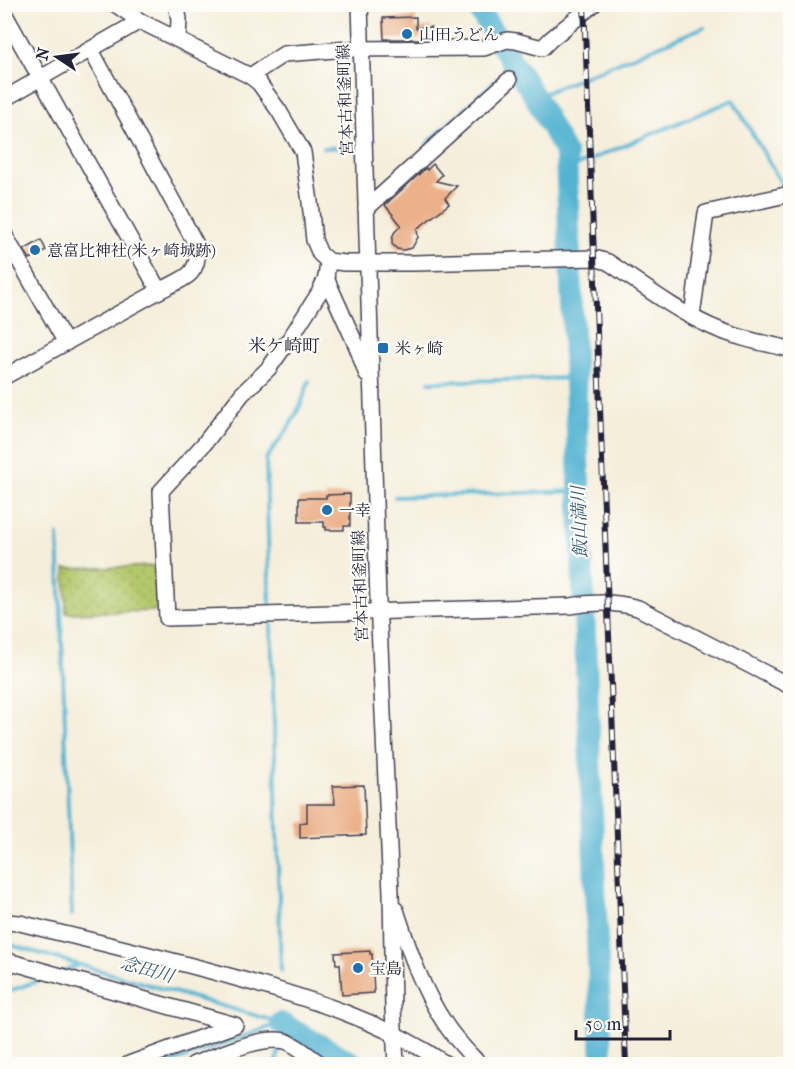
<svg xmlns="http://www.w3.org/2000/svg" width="795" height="1069" font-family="'IM FELL French Canon','Noto Serif JP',serif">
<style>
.grass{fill:url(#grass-dots);stroke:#6a7453;stroke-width:1.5}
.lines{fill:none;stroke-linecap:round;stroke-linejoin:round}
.stream{stroke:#53b4d2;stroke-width:4}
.river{stroke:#53b4d2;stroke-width:22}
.building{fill:#ebb18a}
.minor-casing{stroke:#424153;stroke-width:18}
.minor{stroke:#fff;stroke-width:15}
.rail-casing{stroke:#22223b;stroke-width:6}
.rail{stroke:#fdfcf7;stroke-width:4;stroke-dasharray:11;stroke-linecap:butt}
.poi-dot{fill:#1f6fb2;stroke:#fdfcf7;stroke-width:2}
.labels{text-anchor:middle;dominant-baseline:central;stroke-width:4.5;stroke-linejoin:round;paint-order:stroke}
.poi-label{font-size:16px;fill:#22223b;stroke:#fdfcf7;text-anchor:start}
.street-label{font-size:16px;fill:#22223b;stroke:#fdfcf7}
.neighbourhood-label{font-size:18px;fill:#22223b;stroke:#fdfcf7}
.water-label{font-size:18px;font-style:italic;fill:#365c77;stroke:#fdfcf7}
</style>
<defs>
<pattern id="grass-dots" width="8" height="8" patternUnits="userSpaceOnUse" patternTransform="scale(1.5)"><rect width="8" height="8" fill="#b3c76b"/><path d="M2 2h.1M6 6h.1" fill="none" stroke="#9aab5e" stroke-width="1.8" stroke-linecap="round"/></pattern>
</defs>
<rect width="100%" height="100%" fill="#fdfcf7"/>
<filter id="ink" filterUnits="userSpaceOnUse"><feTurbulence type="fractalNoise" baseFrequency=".0167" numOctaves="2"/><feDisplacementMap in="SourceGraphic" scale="12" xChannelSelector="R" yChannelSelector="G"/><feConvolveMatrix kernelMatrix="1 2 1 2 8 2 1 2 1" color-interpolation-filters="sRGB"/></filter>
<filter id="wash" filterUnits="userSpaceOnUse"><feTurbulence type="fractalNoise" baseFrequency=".008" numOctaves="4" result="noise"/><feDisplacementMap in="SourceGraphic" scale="24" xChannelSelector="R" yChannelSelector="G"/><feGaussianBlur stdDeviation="1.35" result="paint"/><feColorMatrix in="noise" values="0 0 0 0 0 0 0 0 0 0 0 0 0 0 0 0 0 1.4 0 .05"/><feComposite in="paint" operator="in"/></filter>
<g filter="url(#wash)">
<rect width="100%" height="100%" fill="#f5eedb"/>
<path class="grass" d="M158,566L159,611L66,613L65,569Z"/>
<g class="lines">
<g class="stream">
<path d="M535,97L704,27"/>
<path d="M427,144L514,64"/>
<path d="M323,148L347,147"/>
<path d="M566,170L733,100L785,190"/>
<path d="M429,382L575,378"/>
<path d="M395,497L580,491"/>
<path d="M58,535L72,915"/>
<path d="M270,611L266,459L289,427L301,404L309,381"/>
<path d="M271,618L281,971"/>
<path d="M4,943L281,1023"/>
<path d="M64,971L79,965"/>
<path d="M4,993L46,978"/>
<path d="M281,1037L283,1024"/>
<path d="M167,1064L281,1023"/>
<path d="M276,1064L280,1045"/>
</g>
<g class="river">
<path d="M475,4L535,97L566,154L602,1064"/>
<path d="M281,1023L355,1064"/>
</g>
</g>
<g id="blocks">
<g class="building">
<path d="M416,17V28L431,27V39H384L383,18Z"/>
<path d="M433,164L442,175L436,181L457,186L445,198L449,204L417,229L418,237L412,248L403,250L397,249L392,244V239L394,233L401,225L385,205L426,168L427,170Z"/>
<path d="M41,240L46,250L30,259L24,250Z"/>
<path d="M350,494V526H344V530H326V527H324V522H299V498H326V495Z"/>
<path d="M364,785L366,835L300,838V823L307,822V804H335L333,786Z"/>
<path d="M370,951V954H372L374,993L342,995L340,964H336L335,953Z"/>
</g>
</g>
</g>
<g filter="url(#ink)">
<use href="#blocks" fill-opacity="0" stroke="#424153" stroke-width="1.5"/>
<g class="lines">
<defs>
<g id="minor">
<path d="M115,4L140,21L250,76L259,83L279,111L303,152L310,202L314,240L320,254L328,261L345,263H414L594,258L608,262C641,284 674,310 710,326C736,338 763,343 790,349"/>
<path d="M176,4L179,19L178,39"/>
<path d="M360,4L378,601L391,893L393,1009L396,1064"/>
<path d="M4,13L159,291L4,377"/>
<path d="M91,50L198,248C198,278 183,278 159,291"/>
<path d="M250,76L284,54L347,49L484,48L507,40L516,41L542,48L551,39L594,4"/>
<path d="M4,99L140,21"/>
<path d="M366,209L509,80"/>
<path d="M4,234L66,343"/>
<path d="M328,261L326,278L319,293L291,337L269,368L242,394L204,444L161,491L167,618L570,606C592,602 617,602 638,608L790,686"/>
<path d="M326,278L357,347L367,375"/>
<path d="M692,316L706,213L790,194"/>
<path d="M396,910C409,950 422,990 446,1025C455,1039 468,1052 479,1064"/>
<path d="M4,922L20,923C92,941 165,958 236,978C311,999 382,1021 446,1064"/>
<path d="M4,960L235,1025L129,1064"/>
<path d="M194,1064C217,1056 261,1035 285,1041C296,1044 311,1058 321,1064"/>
</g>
</defs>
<use href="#minor" class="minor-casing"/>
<use href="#minor" class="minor"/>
<defs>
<path id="rail" d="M584,4L626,1064"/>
</defs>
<use href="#rail" class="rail-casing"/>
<use href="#rail" class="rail"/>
</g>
</g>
<g class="poi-dot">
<circle cx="407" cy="34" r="6"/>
<circle cx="35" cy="250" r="6"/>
<rect x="377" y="342" width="12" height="12" rx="3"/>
<circle cx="327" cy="510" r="6"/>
<circle cx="358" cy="968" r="6"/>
</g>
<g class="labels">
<g class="poi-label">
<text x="419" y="34">山田うどん</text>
<text x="47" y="250">意富比神社(米ヶ崎城跡)</text>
<text x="395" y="348">米ヶ崎</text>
<text x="339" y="510">一幸</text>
<text x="370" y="968">宝島</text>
</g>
<g class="street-label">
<text transform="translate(345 100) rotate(-92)">宮本古和釜町線</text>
<text transform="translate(360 586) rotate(-92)">宮本古和釜町線</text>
</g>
<g class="neighbourhood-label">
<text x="284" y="346">米ケ崎町</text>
</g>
<g class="water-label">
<text transform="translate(580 522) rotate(-92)">飯山満川</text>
<text transform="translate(147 970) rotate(16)">念田川</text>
</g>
</g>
<rect width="795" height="1069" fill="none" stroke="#fdfcf7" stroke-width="24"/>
<g transform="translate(57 57) rotate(283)" stroke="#fdfcf7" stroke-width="4.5" paint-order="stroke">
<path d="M0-4.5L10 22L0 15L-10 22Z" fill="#22223b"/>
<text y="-9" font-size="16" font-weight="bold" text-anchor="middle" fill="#22223b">N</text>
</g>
<path d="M576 1030v9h94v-9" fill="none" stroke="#22223b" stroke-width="3"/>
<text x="585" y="1030" font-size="18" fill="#22223b" stroke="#fdfcf7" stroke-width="4.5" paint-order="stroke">50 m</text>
</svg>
